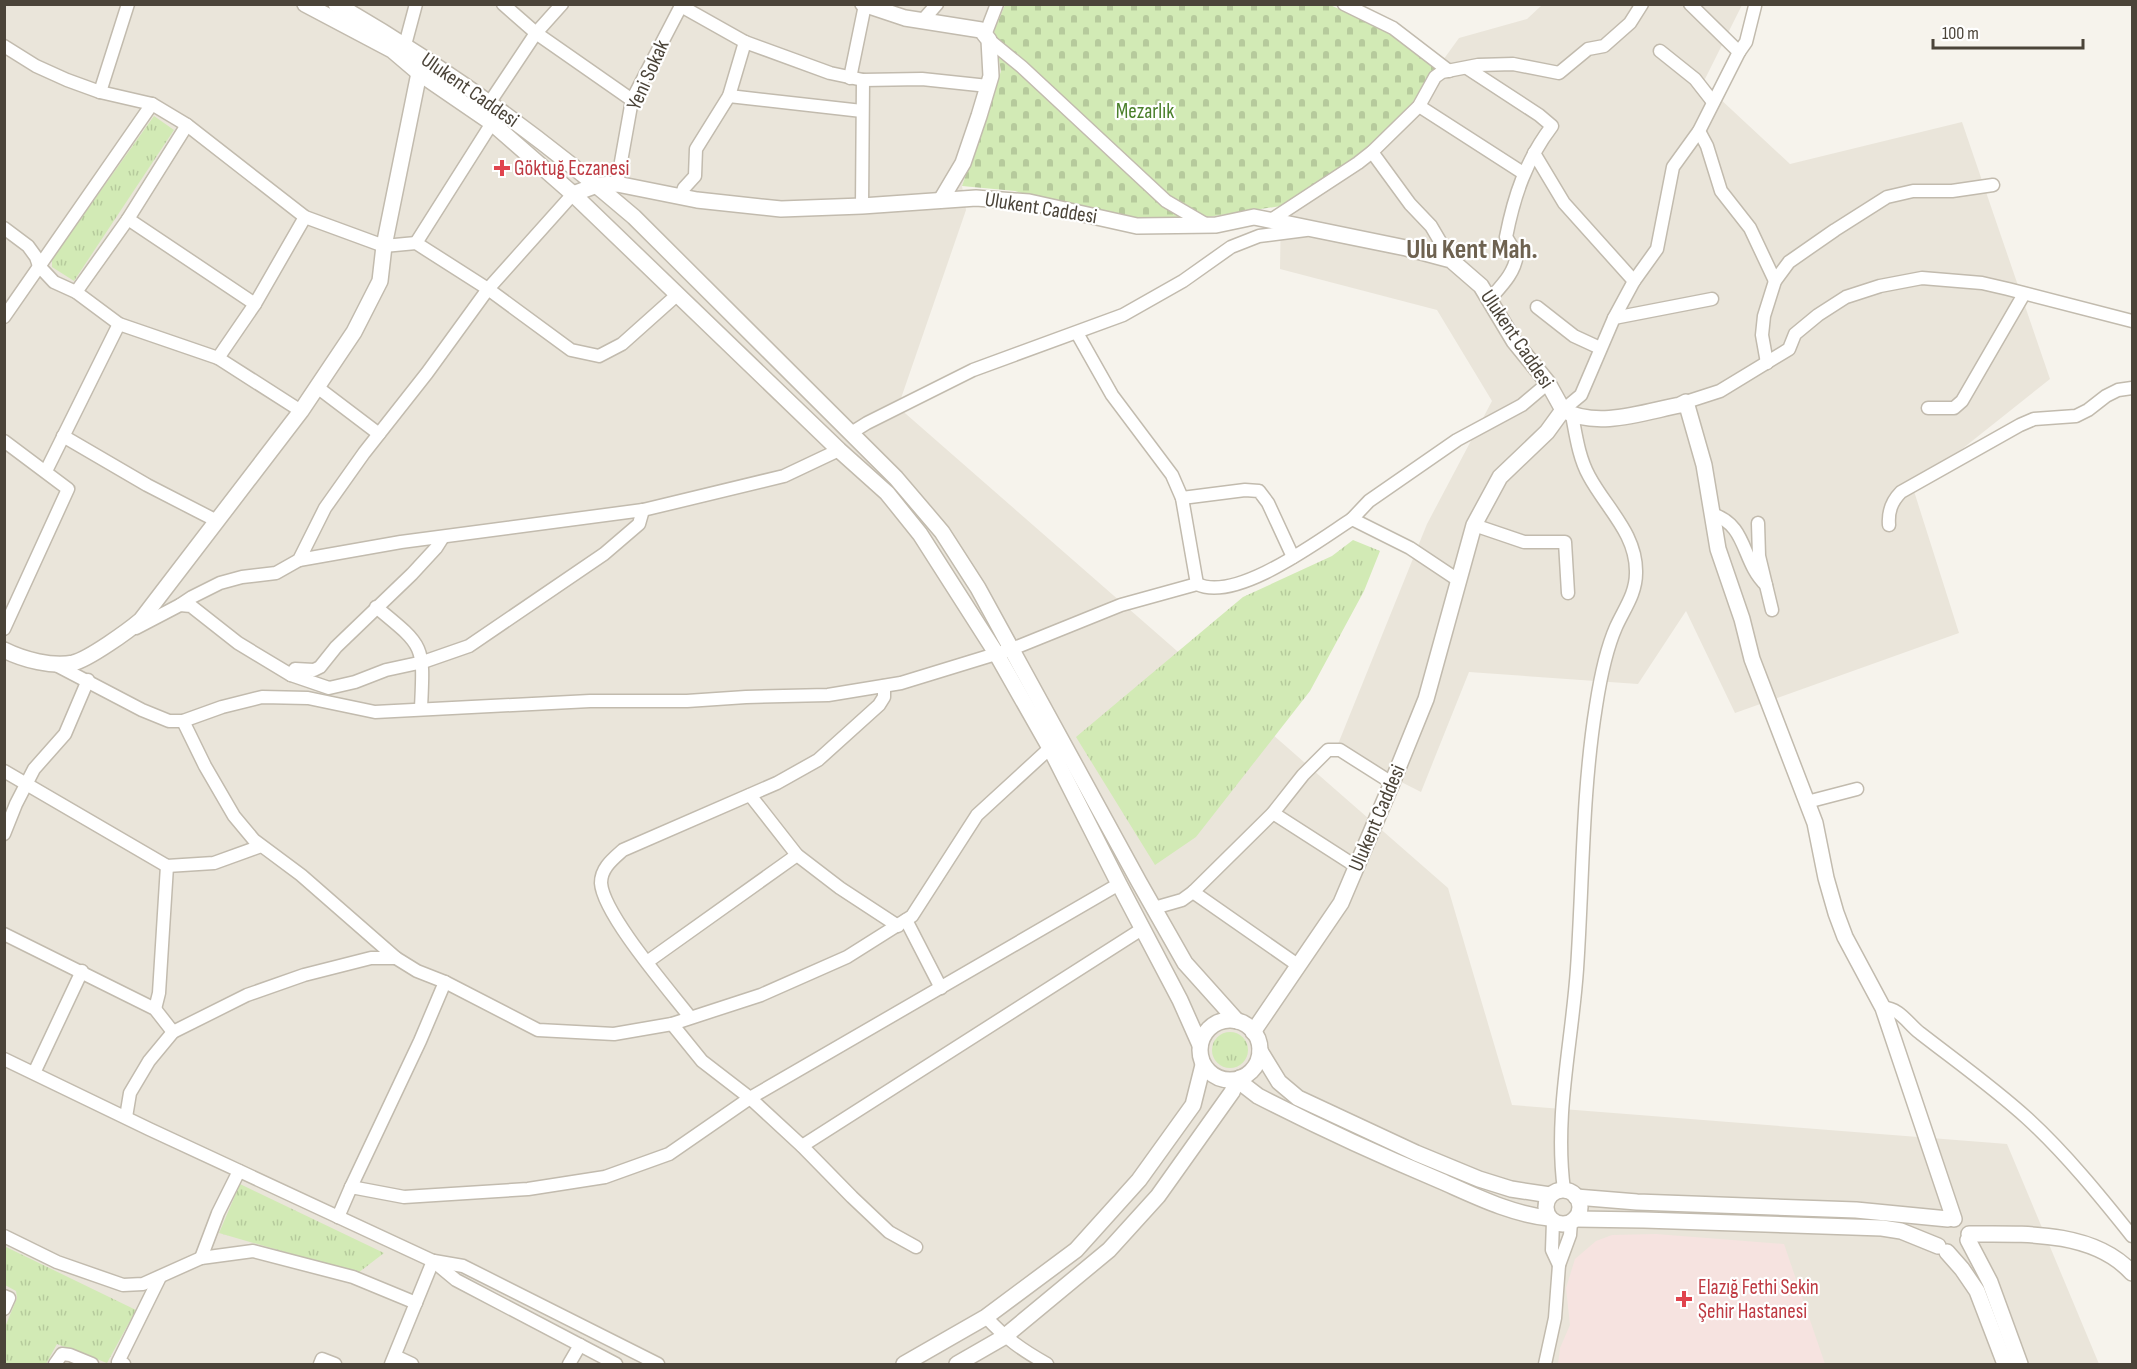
<svg xmlns="http://www.w3.org/2000/svg" width="2137" height="1369" font-family="'Sofia Sans Condensed',sans-serif">
<style>
.residential{fill:#eae5da}
.medical{fill:#f6e3e0}
.grass{fill:url(#grass-tufts)}
.cemetery{fill:url(#cemetery-stones)}
.lines{fill:none;stroke-linecap:round;stroke-linejoin:round}
.minor-casing{stroke:#c2bbae;stroke-width:15}
.tertiary-casing{stroke:#c2bbae;stroke-width:18}
.minor{stroke:#fff;stroke-width:12}
.tertiary{stroke:#fff;stroke-width:15}
.health-dot{fill:#e0444e;stroke:#fff;stroke-width:2}
.labels{text-anchor:middle;dominant-baseline:central;stroke-width:4.5;stroke-linejoin:round;paint-order:stroke}
.street-label{font-size:21px;fill:#4b4439;stroke:#fff}
.park-label{font-size:21px;fill:#4a7f2a;stroke:#fff}
.health-label{font-size:21px;fill:#be3a42;stroke:#fff;text-anchor:start}
.district-label{font-size:27px;font-weight:bold;fill:#6e6250;stroke:#fff}
</style>
<defs>
<pattern id="grass-tufts" width="24" height="20" patternUnits="userSpaceOnUse" patternTransform="scale(1.5)"><rect width="24" height="20" fill="#d2eab5"/><path d="M3 7l-1-3M5 7V3M7 7l1-3M15 17l-1-3M17 17v-4M19 17l1-3" fill="none" stroke="#b6ca9c"/></pattern>
<pattern id="cemetery-stones" width="16" height="16" patternUnits="userSpaceOnUse" patternTransform="scale(1.5)"><rect width="16" height="16" fill="#d2eab5"/><path d="M2 7V4a2 2 0 0 1 4 0v3zM10 15v-3a2 2 0 0 1 4 0v3z" fill="#b6ca9c"/></pattern>
</defs>
<rect width="100%" height="100%" fill="#f6f3ec"/>
<g class="residential">
<path d="M5,4L1005,5L994,31L1001,71L962,186L966,210L898,407L1448,888L1512,1105L2007,1144L2099,1364H5Z"/>
<path d="M1542,5H1742L1703,83L1790,164L1962,122L2050,379L1913,488L1959,633L1735,713L1686,611L1638,684L1469,672L1421,792L1336,749L1427,524L1492,401L1437,310L1280,269L1281,206L1346,167L1407,110L1459,38L1527,19Z"/>
</g>
<path class="medical" d="M1656,1234L1784,1244L1825,1364H1558L1560,1348L1570,1325L1566,1288L1575,1259L1596,1241L1612,1235Z"/>
<g class="grass">
<path d="M154,116L174,130L74,281L52,267V259Z"/>
<path d="M1353,540L1380,551L1364,591L1310,691L1196,837L1155,865L1076,737L1243,597L1332,556Z"/>
<circle cx="1230" cy="1050" r="18"/>
<path d="M240,1184L384,1253L358,1273L219,1233Z"/>
<path d="M4,1246L136,1310L107,1363L57,1344L46,1364H5V1327L17,1298L16,1291L5,1285Z"/>
</g>
<path class="cemetery" d="M1005,5H1330L1394,33L1439,65L1407,110L1346,167L1281,206L1208,217L1146,219L1061,206L1015,191L962,186L1001,71L994,31Z"/>
<g class="lines">
<defs>
<g id="minor">
<path d="M503,4L536,33L632,100"/>
<path d="M1344,4L1393,28L1449,71"/>
<path d="M681,6L745,42L830,73L863,80L922,79L988,86"/>
<path d="M923,20L937,4"/>
<path d="M985,35L997,4"/>
<path d="M989,40L1022,67L1166,201L1207,225"/>
<path d="M405,45L416,4"/>
<path d="M4,46L36,66L67,80L100,92L152,104L187,125L305,217L384,246L416,243L488,289L571,350L599,356L622,344L678,294"/>
<path d="M1660,51L1695,79L1713,102"/>
<path d="M1739,52L1746,42L1755,6"/>
<path d="M1467,68L1539,115L1552,126C1526,160 1514,196 1506,237L1517,255C1514,274 1502,285 1489,300"/>
<path d="M850,78L865,5"/>
<path d="M100,92L128,4"/>
<path d="M729,96L862,111"/>
<path d="M490,102L536,33L562,4"/>
<path d="M1419,106L1523,173"/>
<path d="M1699,131L1707,146L1721,191L1750,228L1775,281"/>
<path d="M1372,152L1410,204L1431,226L1451,260"/>
<path d="M1534,153L1564,203L1634,281"/>
<path d="M617,184L632,100L682,4"/>
<path d="M681,197L684,188L695,176L696,149L729,96L745,42"/>
<path d="M862,206L863,80"/>
<path d="M128,219L255,304"/>
<path d="M1271,220L1358,163L1372,152L1419,106L1435,77L1442,72L1478,65L1513,64L1559,73L1588,49L1604,46L1630,23L1642,4"/>
<path d="M4,228L28,246L36,257L39,266L54,282L76,292L119,324L218,358L301,411"/>
<path d="M416,243L492,123"/>
<path d="M76,292L128,219L187,125"/>
<path d="M1537,307L1574,336L1600,348"/>
<path d="M4,317L152,104"/>
<path d="M1614,318L1712,299"/>
<path d="M1077,333L1112,395L1172,475L1182,498L1197,584"/>
<path d="M218,358L255,304L305,217"/>
<path d="M1767,363L1762,335L1764,316L1775,281L1789,262L1835,230L1887,197L1913,191H1952L1993,185"/>
<path d="M317,387L379,434"/>
<path d="M1686,402L1720,391L1789,349L1795,334L1818,315L1846,297L1880,286L1922,278L1982,283L2008,289L2132,321"/>
<path d="M1928,408H1954L1962,401L2024,294"/>
<path d="M1563,410L1581,395L1614,318L1634,281L1657,249L1673,167L1699,131L1739,52L1690,4"/>
<path d="M851,433L867,423L973,370L1123,315L1183,281L1231,247L1259,236L1306,230"/>
<path d="M63,436L147,485L217,521"/>
<path d="M4,441L68,489L4,629"/>
<path d="M46,471L119,324"/>
<path d="M1182,498L1245,490L1259,491L1268,503L1293,557"/>
<path d="M1712,514C1748,525 1741,561 1766,585"/>
<path d="M1352,519L1369,501L1457,440L1522,405L1548,383"/>
<path d="M1758,523L1759,556L1772,610"/>
<path d="M1474,525L1524,542H1565L1568,593"/>
<path d="M1889,525C1888,512 1891,502 1901,492L2020,425L2034,419L2076,416L2088,410L2106,396L2118,390L2132,388"/>
<path d="M299,560L401,542L643,510L784,476L839,450"/>
<path d="M180,605L192,597L220,583L242,577L276,573L299,560L325,508L364,453L427,373L488,289L573,194"/>
<path d="M376,607C425,647 424,645 421,708"/>
<path d="M136,628L180,605L191,606L238,643L291,675L329,688L355,682L386,670L423,662L469,646L604,554L639,524L643,510"/>
<path d="M56,665L142,710L169,721H183L222,707L262,697L308,698L375,712L590,701H687L746,697L828,695L901,683L1012,649L1121,605L1197,584C1236,603 1318,541 1352,519L1410,548L1458,580"/>
<path d="M291,675L295,669L314,670L320,667L336,647L412,574L436,548L443,537"/>
<path d="M183,721L205,766L234,816L254,840L301,875L396,958"/>
<path d="M4,771L167,866L214,863L261,846"/>
<path d="M750,795L797,855L840,888L898,926"/>
<path d="M1807,802L1857,789"/>
<path d="M1273,813L1357,867"/>
<path d="M4,834L16,804L34,769L65,734L88,680"/>
<path d="M1193,892L1299,966"/>
<path d="M1154,908L1182,900L1193,892L1273,813L1303,775L1328,750H1340L1392,783"/>
<path d="M906,920L941,988"/>
<path d="M4,934L155,1009L173,1032"/>
<path d="M647,962L797,855"/>
<path d="M1883,1008C1899,1007 1909,1025 1920,1033C1956,1061 1994,1088 2028,1119C2066,1154 2100,1196 2132,1236"/>
<path d="M155,1009L159,993L167,866"/>
<path d="M690,1017C669,990 603,914 601,883C601,868 613,859 623,850L777,783L818,760L879,705L884,697V686"/>
<path d="M672,1024L702,1061L750,1098L802,1146L852,1197L889,1232L916,1247"/>
<path d="M4,1059L149,1129L433,1261L456,1280L616,1364"/>
<path d="M34,1073L82,971"/>
<path d="M126,1117L130,1093L149,1061L173,1032L247,995L304,975L371,958H396L417,971L445,982L538,1030L614,1034L672,1024L761,995L847,957L912,916L977,815L1050,748"/>
<path d="M802,1146L1142,929"/>
<path d="M351,1187L420,1041L445,982"/>
<path d="M1564,1190C1554,1115 1572,1043 1577,969C1583,881 1582,793 1596,706C1600,680 1605,652 1616,627C1624,609 1636,594 1636,573C1637,534 1606,508 1589,476C1579,458 1576,436 1572,415"/>
<path d="M338,1217L351,1187L404,1197L528,1189L605,1177L669,1154L750,1098L1119,884"/>
<path d="M1553,1221L1552,1250L1559,1265"/>
<path d="M4,1236L57,1262L123,1285L143,1284L201,1258L253,1251L353,1277L416,1303"/>
<path d="M201,1258L218,1213L239,1171"/>
<path d="M434,1261L463,1266L658,1364"/>
<path d="M4,1296L9,1298L4,1309"/>
<path d="M986,1317C1005,1338 1022,1350 1047,1364"/>
<path d="M395,1356L412,1364"/>
<path d="M55,1364L62,1354L70,1355L92,1364"/>
<path d="M124,1364L118,1362L160,1277"/>
<path d="M320,1364L322,1359L335,1364"/>
<path d="M391,1364L433,1261"/>
<path d="M569,1364L580,1345"/>
<path d="M1545,1364L1555,1318L1559,1265L1570,1235L1571,1222"/>
</g>
<g id="tertiary">
<path d="M305,4L392,50L419,73L492,123L573,194L839,450L887,493L920,534L996,653L1050,748L1119,884L1180,1000L1200,1045"/>
<path d="M336,4C442,65 541,137 634,217L896,478L942,532L978,588L1139,882L1185,963L1237,1021"/>
<path d="M863,4L905,18L981,30L989,40L991,76L979,116L963,163L941,200"/>
<path d="M573,194L597,185L617,184L697,200L781,209L862,206L976,198L1029,202L1137,226L1216,225L1254,217L1406,248L1451,260L1481,286L1514,341L1548,383L1563,410L1547,432L1500,477L1474,525L1426,699L1392,783L1341,903L1253,1032"/>
<path d="M1563,410C1597,429 1644,412 1680,405L1686,402L1704,465L1718,549L1742,619L1752,659L1815,823L1826,878L1836,913L1845,937L1883,1008L1954,1219"/>
<path d="M4,650C24,660 52,667 73,663C89,659 128,631 141,620L301,411L354,332L380,281L384,246L419,73"/>
<circle cx="1230" cy="1050" r="30"/>
<path d="M1260,1051L1279,1082L1298,1098L1416,1153L1479,1179L1511,1189L1550,1195"/>
<path d="M1240,1078L1245,1086L1258,1096C1318,1127 1379,1155 1441,1181C1475,1196 1511,1214 1549,1218"/>
<circle cx="1563" cy="1207" r="17"/>
<path d="M1576,1197L1637,1202L1856,1210L1948,1219"/>
<path d="M1575,1219L1644,1220L1882,1228L1901,1231L1938,1246"/>
<path d="M1969,1234C2022,1234 2093,1230 2132,1273"/>
<path d="M1968,1240L1990,1282L2020,1364"/>
<path d="M1947,1252L1962,1269L1977,1291L2005,1364"/>
<path d="M904,1364L986,1317L1076,1250L1139,1180L1193,1105L1203,1065"/>
<path d="M957,1364L1004,1337L1109,1250L1158,1196L1232,1092L1237,1080"/>
</g>
</defs>
<use href="#minor" class="minor-casing"/>
<use href="#tertiary" class="tertiary-casing"/>
<use href="#minor" class="minor"/>
<use href="#tertiary" class="tertiary"/>
</g>
<g class="health-dot">
<path d="M499 159h6v6h6v6h-6v6h-6v-6h-6v-6h6z"/>
<path d="M1681 1290h6v6h6v6h-6v6h-6v-6h-6v-6h6z"/>
</g>
<g class="labels">
<g class="street-label">
<text transform="translate(648 75) rotate(-66)">Yeni Sokak</text>
<text transform="translate(470 90) rotate(35)">Ulukent Caddesi</text>
<text transform="translate(1041 208) rotate(9)">Ulukent Caddesi</text>
<text transform="translate(1517 339) rotate(56)">Ulukent Caddesi</text>
<text transform="translate(1377 818) rotate(-67)">Ulukent Caddesi</text>
</g>
<g class="park-label">
<text x="1145" y="111">Mezarlık</text>
</g>
<g class="health-label">
<text x="514" y="168">Göktuğ Eczanesi</text>
<text x="1698" y="1287">Elazığ Fethi Sekin<tspan x="1698" dy="24">Şehir Hastanesi</tspan></text>
</g>
<g class="district-label">
<text x="1472" y="250">Ulu Kent Mah.</text>
</g>
</g>
<rect width="2137" height="1369" fill="none" stroke="#4b4439" stroke-width="12"/>
<path d="M1933 39v9h150v-9" fill="none" stroke="#4b4439" stroke-width="3"/>
<text x="1942" y="39" font-size="18" fill="#4b4439" stroke="#ffffff" stroke-width="4.5" paint-order="stroke">100 m</text>
</svg>
